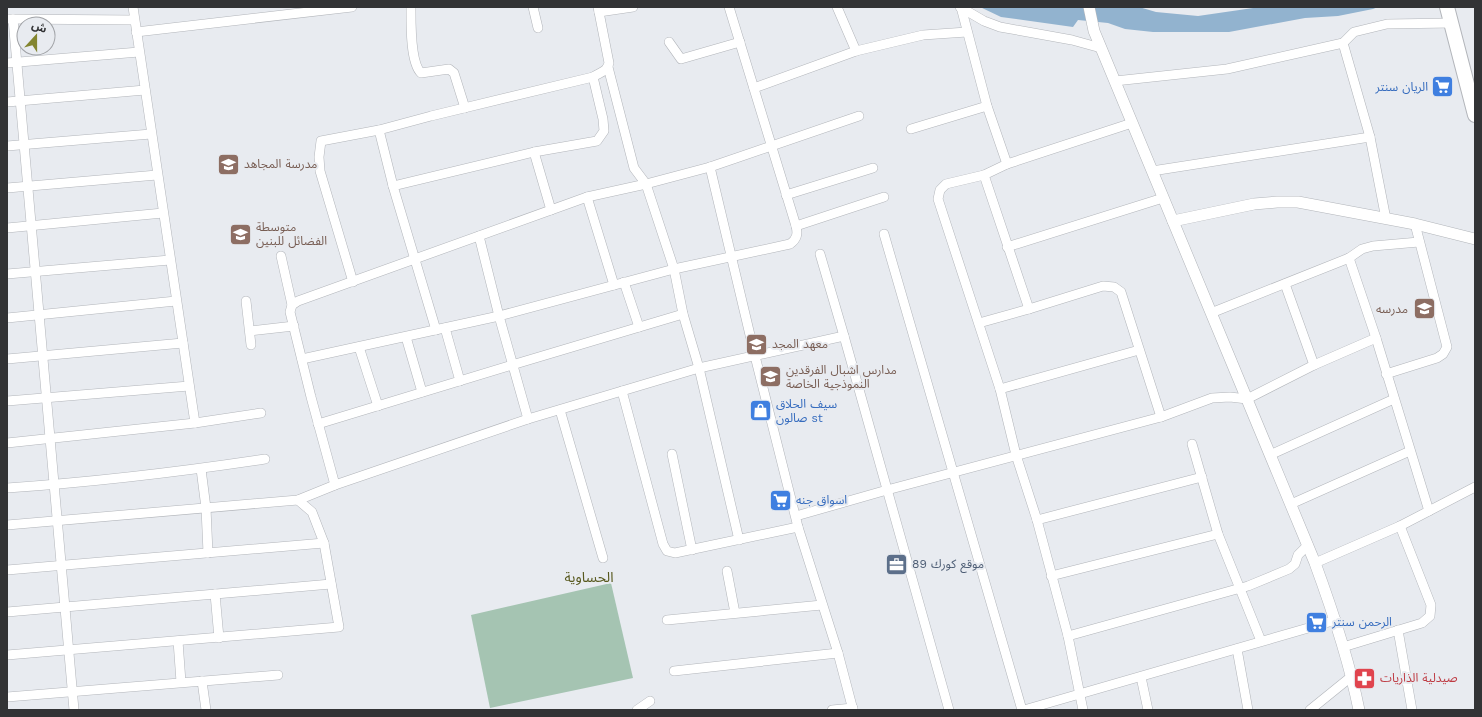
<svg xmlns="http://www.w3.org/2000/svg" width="1482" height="717" font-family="'Work Sans','Noto Sans Arabic',sans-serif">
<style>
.green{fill:#a5c4b2}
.water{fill:#92b3cf}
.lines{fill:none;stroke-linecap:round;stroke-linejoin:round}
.minor-casing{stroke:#b2b5ba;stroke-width:10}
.tertiary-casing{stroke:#b2b5ba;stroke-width:12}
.primary-casing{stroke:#b2b5ba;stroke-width:16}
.minor{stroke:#fff;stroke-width:9}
.tertiary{stroke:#fff;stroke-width:11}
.primary{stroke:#fff;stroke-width:14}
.labels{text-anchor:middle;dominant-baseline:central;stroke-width:4;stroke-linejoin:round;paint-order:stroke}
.shop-label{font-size:12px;fill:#366cbe;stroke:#e8ebf0;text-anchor:start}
.education-label{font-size:12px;fill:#785e54;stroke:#e8ebf0;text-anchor:start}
.service-label{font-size:12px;fill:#4e5e75;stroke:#e8ebf0;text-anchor:start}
.health-label{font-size:12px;fill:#be3a42;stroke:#e8ebf0;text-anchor:start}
.quarter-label{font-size:14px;fill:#57581d;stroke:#e8ebf0}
</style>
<rect width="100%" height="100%" fill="#e8ebf0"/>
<path class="green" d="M611,583L633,678L490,708L471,615Z"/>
<path class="water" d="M980,7H1061L1068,8L1139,7L1156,12L1198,16L1260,7H1378L1373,9L1338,16L1305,18L1229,32H1153L1125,29L1108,23L1078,20L1073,27L1001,17Z"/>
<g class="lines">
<defs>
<g id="minor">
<path d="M133,7L195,423"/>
<path d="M411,7C411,23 410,62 421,73L449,69L454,73L465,108"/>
<path d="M533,7L538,28"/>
<path d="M837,7L856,51"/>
<path d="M960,7L984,21L1000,27L1072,40L1101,48"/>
<path d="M961,7L987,106L1007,164"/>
<path d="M599,12L633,7"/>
<path d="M8,19L134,20"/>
<path d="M13,19L74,710"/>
<path d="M136,32L352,7"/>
<path d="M669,42L681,59L740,42"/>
<path d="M1343,43L1370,137L1386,219"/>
<path d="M7,63L139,52"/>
<path d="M608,67L634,168L646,184L674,269L683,314L699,368L739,540"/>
<path d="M1115,81L1227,69L1343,43L1354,32L1387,24L1452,23"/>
<path d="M754,88L856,51L923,35L967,32"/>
<path d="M7,102L145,90"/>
<path d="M911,129L987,106"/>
<path d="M379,130L393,186L436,330"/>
<path d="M7,146L151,134"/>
<path d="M534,152L551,210"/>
<path d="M710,167L755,356L798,527L838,653L853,710"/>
<path d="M1152,171L1370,137"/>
<path d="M984,175L1029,309"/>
<path d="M393,186L534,152L597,141L604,131L603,119L593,77"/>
<path d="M7,188L157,175"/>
<path d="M786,195L873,168"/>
<path d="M587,197L614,285"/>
<path d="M796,226L884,197"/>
<path d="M7,228L163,213"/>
<path d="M884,234L1022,710"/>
<path d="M479,236L499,316L528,419"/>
<path d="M1007,247L1163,198"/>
<path d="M820,254L844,336L949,710"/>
<path d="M281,256L292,305L290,312L311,397L335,485"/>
<path d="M1349,258L1376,338L1429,511"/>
<path d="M7,274L170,260"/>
<path d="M353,282L320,171L319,157L321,141L379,130L431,116L593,77C600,72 607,72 609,63L598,7"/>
<path d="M624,282L639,327"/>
<path d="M1285,284L1314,365"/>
<path d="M246,301L251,345"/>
<path d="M292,305L298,301L587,197L646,184L710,167L859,116"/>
<path d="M1211,313L1349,258L1362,249L1373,246L1419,242"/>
<path d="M7,318L176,301"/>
<path d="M979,323L1029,309L1103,286L1114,287L1121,292L1161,417"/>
<path d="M445,328L460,381"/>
<path d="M250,331L294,326"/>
<path d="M406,337L422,392"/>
<path d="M359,347L378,406"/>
<path d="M7,359L183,343"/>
<path d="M302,359L499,316L674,269L790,244C797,239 798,234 796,226L729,7"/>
<path d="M1386,374L1437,358L1443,354L1447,347L1415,224"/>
<path d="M1000,389L1139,350"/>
<path d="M622,391L663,544L667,551L675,553L798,527"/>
<path d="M7,401L189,386"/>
<path d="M560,410L603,558"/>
<path d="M318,424L512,365L683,314"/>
<path d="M7,443L195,423L261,413"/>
<path d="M1192,444L1218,534L1261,641"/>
<path d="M672,454L692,550"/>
<path d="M1270,455L1394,399"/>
<path d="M201,469L206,508L208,553"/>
<path d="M7,488C93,482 179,472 265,459"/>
<path d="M1291,504L1410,451"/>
<path d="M796,516L887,490L1161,417L1212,398L1230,397L1247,399L1314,365L1376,338"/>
<path d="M1037,520L1202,477"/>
<path d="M7,525L298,500L335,485L528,419L699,368L844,336"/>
<path d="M1315,563L1400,526L1475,487"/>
<path d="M7,570L324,543"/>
<path d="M727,571L735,613"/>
<path d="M1051,576L1218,534"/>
<path d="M215,594L219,638"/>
<path d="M7,612L331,584"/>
<path d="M667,620L822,605"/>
<path d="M1398,630L1412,710"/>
<path d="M1068,636L1248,586L1289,569L1295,564L1298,555L1308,545"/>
<path d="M178,641L181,682"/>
<path d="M1343,647L1422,623L1430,616L1431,605L1400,526"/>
<path d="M1237,649L1248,710"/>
<path d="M7,655L339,627L324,543L312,512L298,500"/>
<path d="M674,671L838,653"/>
<path d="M1141,677L1148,710"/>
<path d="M202,681L206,710"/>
<path d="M7,697L278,675"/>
<path d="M637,710L650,701"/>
<path d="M832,710L853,708"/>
<path d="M1024,710L1336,620"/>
<path d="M1083,710L1068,636L1037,520L1016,455L1000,389L938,199L940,190L946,184L984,175L1007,164L1132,123"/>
<path d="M1310,710L1352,676"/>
</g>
<g id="tertiary">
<path d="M1089,7L1094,31L1315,563C1333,612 1349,660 1359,710"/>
<path d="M1173,221L1254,204L1277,202H1298L1415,224L1475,239"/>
</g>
<path id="primary" d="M1447,7L1475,115"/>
</defs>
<use href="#minor" class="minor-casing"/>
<use href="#tertiary" class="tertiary-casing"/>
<use href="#primary" class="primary-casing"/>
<use href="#minor" class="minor"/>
<use href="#tertiary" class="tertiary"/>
<use href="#primary" class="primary"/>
</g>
<defs>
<symbol id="supermarket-square" viewBox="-11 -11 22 22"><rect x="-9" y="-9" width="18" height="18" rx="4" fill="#3f7fe0" stroke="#e8ebf0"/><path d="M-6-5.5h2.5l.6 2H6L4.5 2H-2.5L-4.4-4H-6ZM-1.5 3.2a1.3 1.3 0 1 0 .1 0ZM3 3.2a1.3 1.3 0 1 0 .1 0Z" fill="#fff"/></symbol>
<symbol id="school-square" viewBox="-11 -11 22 22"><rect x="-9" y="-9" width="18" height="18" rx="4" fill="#8d6e63" stroke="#e8ebf0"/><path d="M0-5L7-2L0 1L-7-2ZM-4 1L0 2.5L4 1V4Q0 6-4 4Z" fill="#fff"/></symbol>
<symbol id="shop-square" viewBox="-11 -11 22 22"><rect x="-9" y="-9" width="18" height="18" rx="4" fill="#3f7fe0" stroke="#e8ebf0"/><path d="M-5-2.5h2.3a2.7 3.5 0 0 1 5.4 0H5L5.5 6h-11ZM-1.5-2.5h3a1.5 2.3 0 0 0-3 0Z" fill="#fff"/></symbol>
<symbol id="office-square" viewBox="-11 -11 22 22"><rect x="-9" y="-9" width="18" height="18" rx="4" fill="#5c6f8a" stroke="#e8ebf0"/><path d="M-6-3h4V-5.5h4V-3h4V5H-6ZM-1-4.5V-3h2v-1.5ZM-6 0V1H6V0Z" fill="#fff"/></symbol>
<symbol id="pharmacy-square" viewBox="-11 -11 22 22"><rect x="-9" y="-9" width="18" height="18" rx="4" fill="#e0444e" stroke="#e8ebf0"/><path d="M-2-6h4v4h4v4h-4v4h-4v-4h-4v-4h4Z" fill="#fff"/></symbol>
</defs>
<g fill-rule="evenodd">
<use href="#supermarket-square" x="1430" y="74" width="25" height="25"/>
<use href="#school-square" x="216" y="152" width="25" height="25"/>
<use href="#school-square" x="228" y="222" width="25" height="25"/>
<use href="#school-square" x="1412" y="296" width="25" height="25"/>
<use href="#school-square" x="744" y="332" width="25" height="25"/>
<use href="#school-square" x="758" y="364" width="25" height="25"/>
<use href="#shop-square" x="748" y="398" width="25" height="25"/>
<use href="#supermarket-square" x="768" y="488" width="25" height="25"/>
<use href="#office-square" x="884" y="552" width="25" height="25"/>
<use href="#supermarket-square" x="1304" y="610" width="25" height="25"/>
<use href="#pharmacy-square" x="1352" y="666" width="25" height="25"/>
</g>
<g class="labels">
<g class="shop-label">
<text x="1428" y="87" text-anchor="end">الريان سنتر</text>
<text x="776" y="404">سيف الحلاق<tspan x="776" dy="14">صالون st</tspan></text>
<text x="796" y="500">اسواق جنه</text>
<text x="1332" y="622">الرحمن سنتر</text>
</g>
<g class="education-label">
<text x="244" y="164">مدرسة المجاهد</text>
<text x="256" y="227">متوسطة<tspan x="256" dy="14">الفضائل للبنين</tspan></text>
<text x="1408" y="309" text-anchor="end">مدرسه</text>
<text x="772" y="344">معهد المجد</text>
<text x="786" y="370">مدارس اشبال الفرقدين<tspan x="786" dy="14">النموذجية الخاصة</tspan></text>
</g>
<g class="service-label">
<text x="912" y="564">موقع كورك 89</text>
</g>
<g class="health-label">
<text x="1380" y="678">صيدلية الذاريات</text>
</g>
<g class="quarter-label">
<text x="589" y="577">الحساوية</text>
</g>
</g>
<rect width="1482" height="717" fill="none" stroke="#323335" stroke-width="16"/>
<g transform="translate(36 36) rotate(21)"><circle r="19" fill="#e8ebf0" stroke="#9fa1a5"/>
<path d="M0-3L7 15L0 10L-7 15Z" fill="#83852f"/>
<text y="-6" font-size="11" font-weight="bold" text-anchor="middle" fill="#323335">ش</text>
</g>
</svg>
